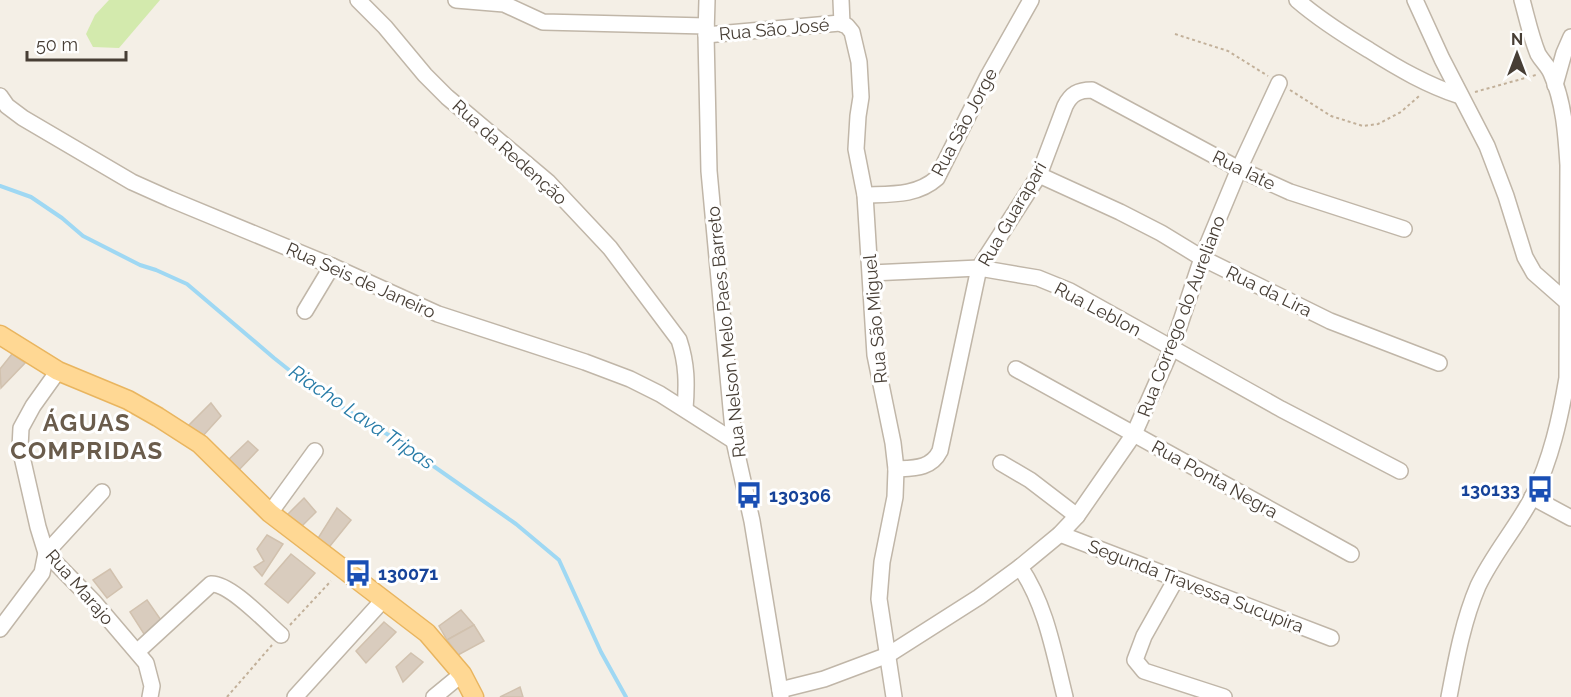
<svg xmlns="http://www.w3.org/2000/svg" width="1571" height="697" font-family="Raleway,sans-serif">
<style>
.green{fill:#d3eaad}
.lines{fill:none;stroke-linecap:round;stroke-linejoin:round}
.stream{stroke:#9fd8f3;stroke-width:4}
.building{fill:#d9ccbe;stroke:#d1c1ae;stroke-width:1.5}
.minor-casing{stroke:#c0b6a8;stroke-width:18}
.major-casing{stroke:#e9b55f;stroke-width:21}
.path{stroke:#c2b099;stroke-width:2;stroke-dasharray:3 3;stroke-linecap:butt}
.minor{stroke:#fff;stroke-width:15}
.major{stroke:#ffd894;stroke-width:18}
.labels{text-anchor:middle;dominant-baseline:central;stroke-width:6;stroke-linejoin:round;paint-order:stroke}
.street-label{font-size:18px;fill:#473e35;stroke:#fff}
.transit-label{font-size:18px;font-weight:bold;fill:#164399;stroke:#fff;text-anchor:start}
.water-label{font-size:20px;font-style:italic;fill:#277ba7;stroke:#fff}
.district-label{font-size:24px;font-weight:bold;letter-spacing:1.5px;fill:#6a5c4c;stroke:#fff}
</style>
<rect width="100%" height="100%" fill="#f4efe6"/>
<path class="green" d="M109,0H160L119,48L93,47L86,34L95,15Z"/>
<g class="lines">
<path class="stream" d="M0,186L31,197L62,218L83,236L140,265L156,270L187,284L274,358L318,393L392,437L516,524L559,560L601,652L626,697"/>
</g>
<g class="building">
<path d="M12,354L25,363L1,388L0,369Z"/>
<path d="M211,403L221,416L201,438L188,426Z"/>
<path d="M248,441L258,450L236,473L225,463Z"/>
<path d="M304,498L316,512L299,529L287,515Z"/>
<path d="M337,508L351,520L326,551L315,543Z"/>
<path d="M267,535L283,544L262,576L254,567L264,561L257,549Z"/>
<path d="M291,554L315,573L288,603L265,584Z"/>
<path d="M110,569L122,587L107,598L93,580Z"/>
<path d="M147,600L161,620L144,634L130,612Z"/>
<path d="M461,610L474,625L447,640L439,626Z"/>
<path d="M384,622L396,632L366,663L356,651Z"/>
<path d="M474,625L484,641L458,655L447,640Z"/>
<path d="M411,653L423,662L403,682L396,667Z"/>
<path d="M520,687L523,697H500Z"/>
</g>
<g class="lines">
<defs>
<g id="minor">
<path d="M358,0L385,27L425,75L447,97L548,182L610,248L679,340C687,364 687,384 685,409"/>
<path d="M456,0L504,4L543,22L706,26"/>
<path d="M707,0L706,35L709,171L734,441L752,521L781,697"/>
<path d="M841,0L842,24"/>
<path d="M1297,0C1319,19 1344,35 1369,50C1399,69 1427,85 1460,96"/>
<path d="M1415,0L1442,59L1487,146L1506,196L1525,257L1534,273L1567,302"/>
<path d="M706,35L840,23L847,26L852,32L859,62L861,97L858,116L856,149L865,195L875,355L893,443L896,469L895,497L882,562L879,599L894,697"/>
<path d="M1555,85L1564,53L1571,37"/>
<path d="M0,96L7,106L23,118L132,182L170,199L332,266L438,314L585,362L630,379L660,394L734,441"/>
<path d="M1039,175L1120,212L1161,233L1202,258L1330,321L1439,363"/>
<path d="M865,195C891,194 917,196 937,178L987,78L1031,0"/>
<path d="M871,273L979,268L1038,278L1070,291L1281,409L1400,471"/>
<path d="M305,311L332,266"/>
<path d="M1016,369L1351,554"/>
<path d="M58,371L33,406L21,428L20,448L38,527L46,553L94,602L146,663L152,686L150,697"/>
<path d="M1001,463L1030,480L1077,516"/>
<path d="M896,469C914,468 931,469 940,451L979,268L1039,175L1065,106C1071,94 1078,90 1092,90L1239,169L1290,192L1404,229"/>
<path d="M1532,497L1571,518"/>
<path d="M270,513L315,451"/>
<path d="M1060,534L1331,638"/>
<path d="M1020,567C1046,605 1054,653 1065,697"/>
<path d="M1176,579L1144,636L1135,660L1144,671L1224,697"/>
<path d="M0,629L42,573L46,553L102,492"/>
<path d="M138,651L211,584C230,583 266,622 281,635"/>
<path d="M780,690L824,679L888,655L979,597L1020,567L1060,534L1077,516L1134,434L1172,348L1202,258L1239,169L1279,83"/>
<path d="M295,697L384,599"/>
<path d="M434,697L462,674"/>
<path d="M1449,697C1456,660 1463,621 1478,586C1493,554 1517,527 1533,496C1551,459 1560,419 1567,378L1568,165C1566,134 1564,102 1551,73C1548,66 1542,61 1538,54C1531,37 1527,18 1522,0"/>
</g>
<path id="major" d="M0,335L58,371L128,400L158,417L200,444L270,513L427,633L462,674L474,697"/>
</defs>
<use href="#minor" class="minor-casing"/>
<use href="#major" class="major-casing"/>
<g class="path">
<path d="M1175,34L1228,51L1268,76"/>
<path d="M1290,90L1331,116L1363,126L1378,124L1401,112L1419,96"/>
<path d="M1475,92L1536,75"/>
<path d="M290,625L331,581"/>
<path d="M227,697L272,645"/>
</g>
<use href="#minor" class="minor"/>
<use href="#major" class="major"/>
</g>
<defs>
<symbol id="bus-bare" viewBox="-9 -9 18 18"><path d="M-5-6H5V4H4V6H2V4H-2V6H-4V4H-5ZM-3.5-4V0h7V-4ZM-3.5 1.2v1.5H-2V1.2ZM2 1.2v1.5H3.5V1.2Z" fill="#1a4fb4" stroke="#fff" stroke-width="2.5" paint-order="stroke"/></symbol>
</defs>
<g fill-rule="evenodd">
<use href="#bus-bare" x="1521" y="470" width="38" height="38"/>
<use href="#bus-bare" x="730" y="476" width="38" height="38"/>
<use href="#bus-bare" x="339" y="554" width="38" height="38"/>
</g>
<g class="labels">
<g class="street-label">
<text transform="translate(774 29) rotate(-5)">Rua São José</text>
<text transform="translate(964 122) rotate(-62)">Rua São Jorge</text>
<text transform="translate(510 152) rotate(42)">Rua da Redenção</text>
<text transform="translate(1244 170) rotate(26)">Rua Iate</text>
<text transform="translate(1012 214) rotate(-60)">Rua Guarapari</text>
<text transform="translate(361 280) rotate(24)">Rua Seis de Janeiro</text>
<text transform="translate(1269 291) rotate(26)">Rua da Lira</text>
<text transform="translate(1098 309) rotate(28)">Rua Leblon</text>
<text transform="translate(1181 316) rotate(-69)">Rua Corrego do Aureliano</text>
<text transform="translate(875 319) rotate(-95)">Rua São Miguel</text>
<text transform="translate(726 332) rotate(-96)">Rua Nelson Melo Paes Barreto</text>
<text transform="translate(1215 479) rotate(29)">Rua Ponta Negra</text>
<text transform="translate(1196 586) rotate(21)">Segunda Travessa Sucupira</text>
<text transform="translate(80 587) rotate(49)">Rua Marajo</text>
</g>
<g class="transit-label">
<text x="1520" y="489" text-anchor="end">130133</text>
<text x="769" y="495">130306</text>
<text x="378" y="573">130071</text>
</g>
<g class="water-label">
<text transform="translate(362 417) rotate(34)">Riacho Lava Tripas</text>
</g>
<g class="district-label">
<text x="87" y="422">ÁGUAS<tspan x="87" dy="28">COMPRIDAS</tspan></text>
</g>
</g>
<g transform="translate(1517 54)" stroke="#ffffff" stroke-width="4.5" paint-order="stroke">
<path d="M0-4.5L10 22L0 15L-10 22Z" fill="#473e35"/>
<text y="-9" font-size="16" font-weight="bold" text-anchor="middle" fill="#473e35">N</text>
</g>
<path d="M27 51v9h99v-9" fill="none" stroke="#473e35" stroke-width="3"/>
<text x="36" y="51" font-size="18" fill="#473e35" stroke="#ffffff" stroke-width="4.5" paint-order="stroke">50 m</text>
</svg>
